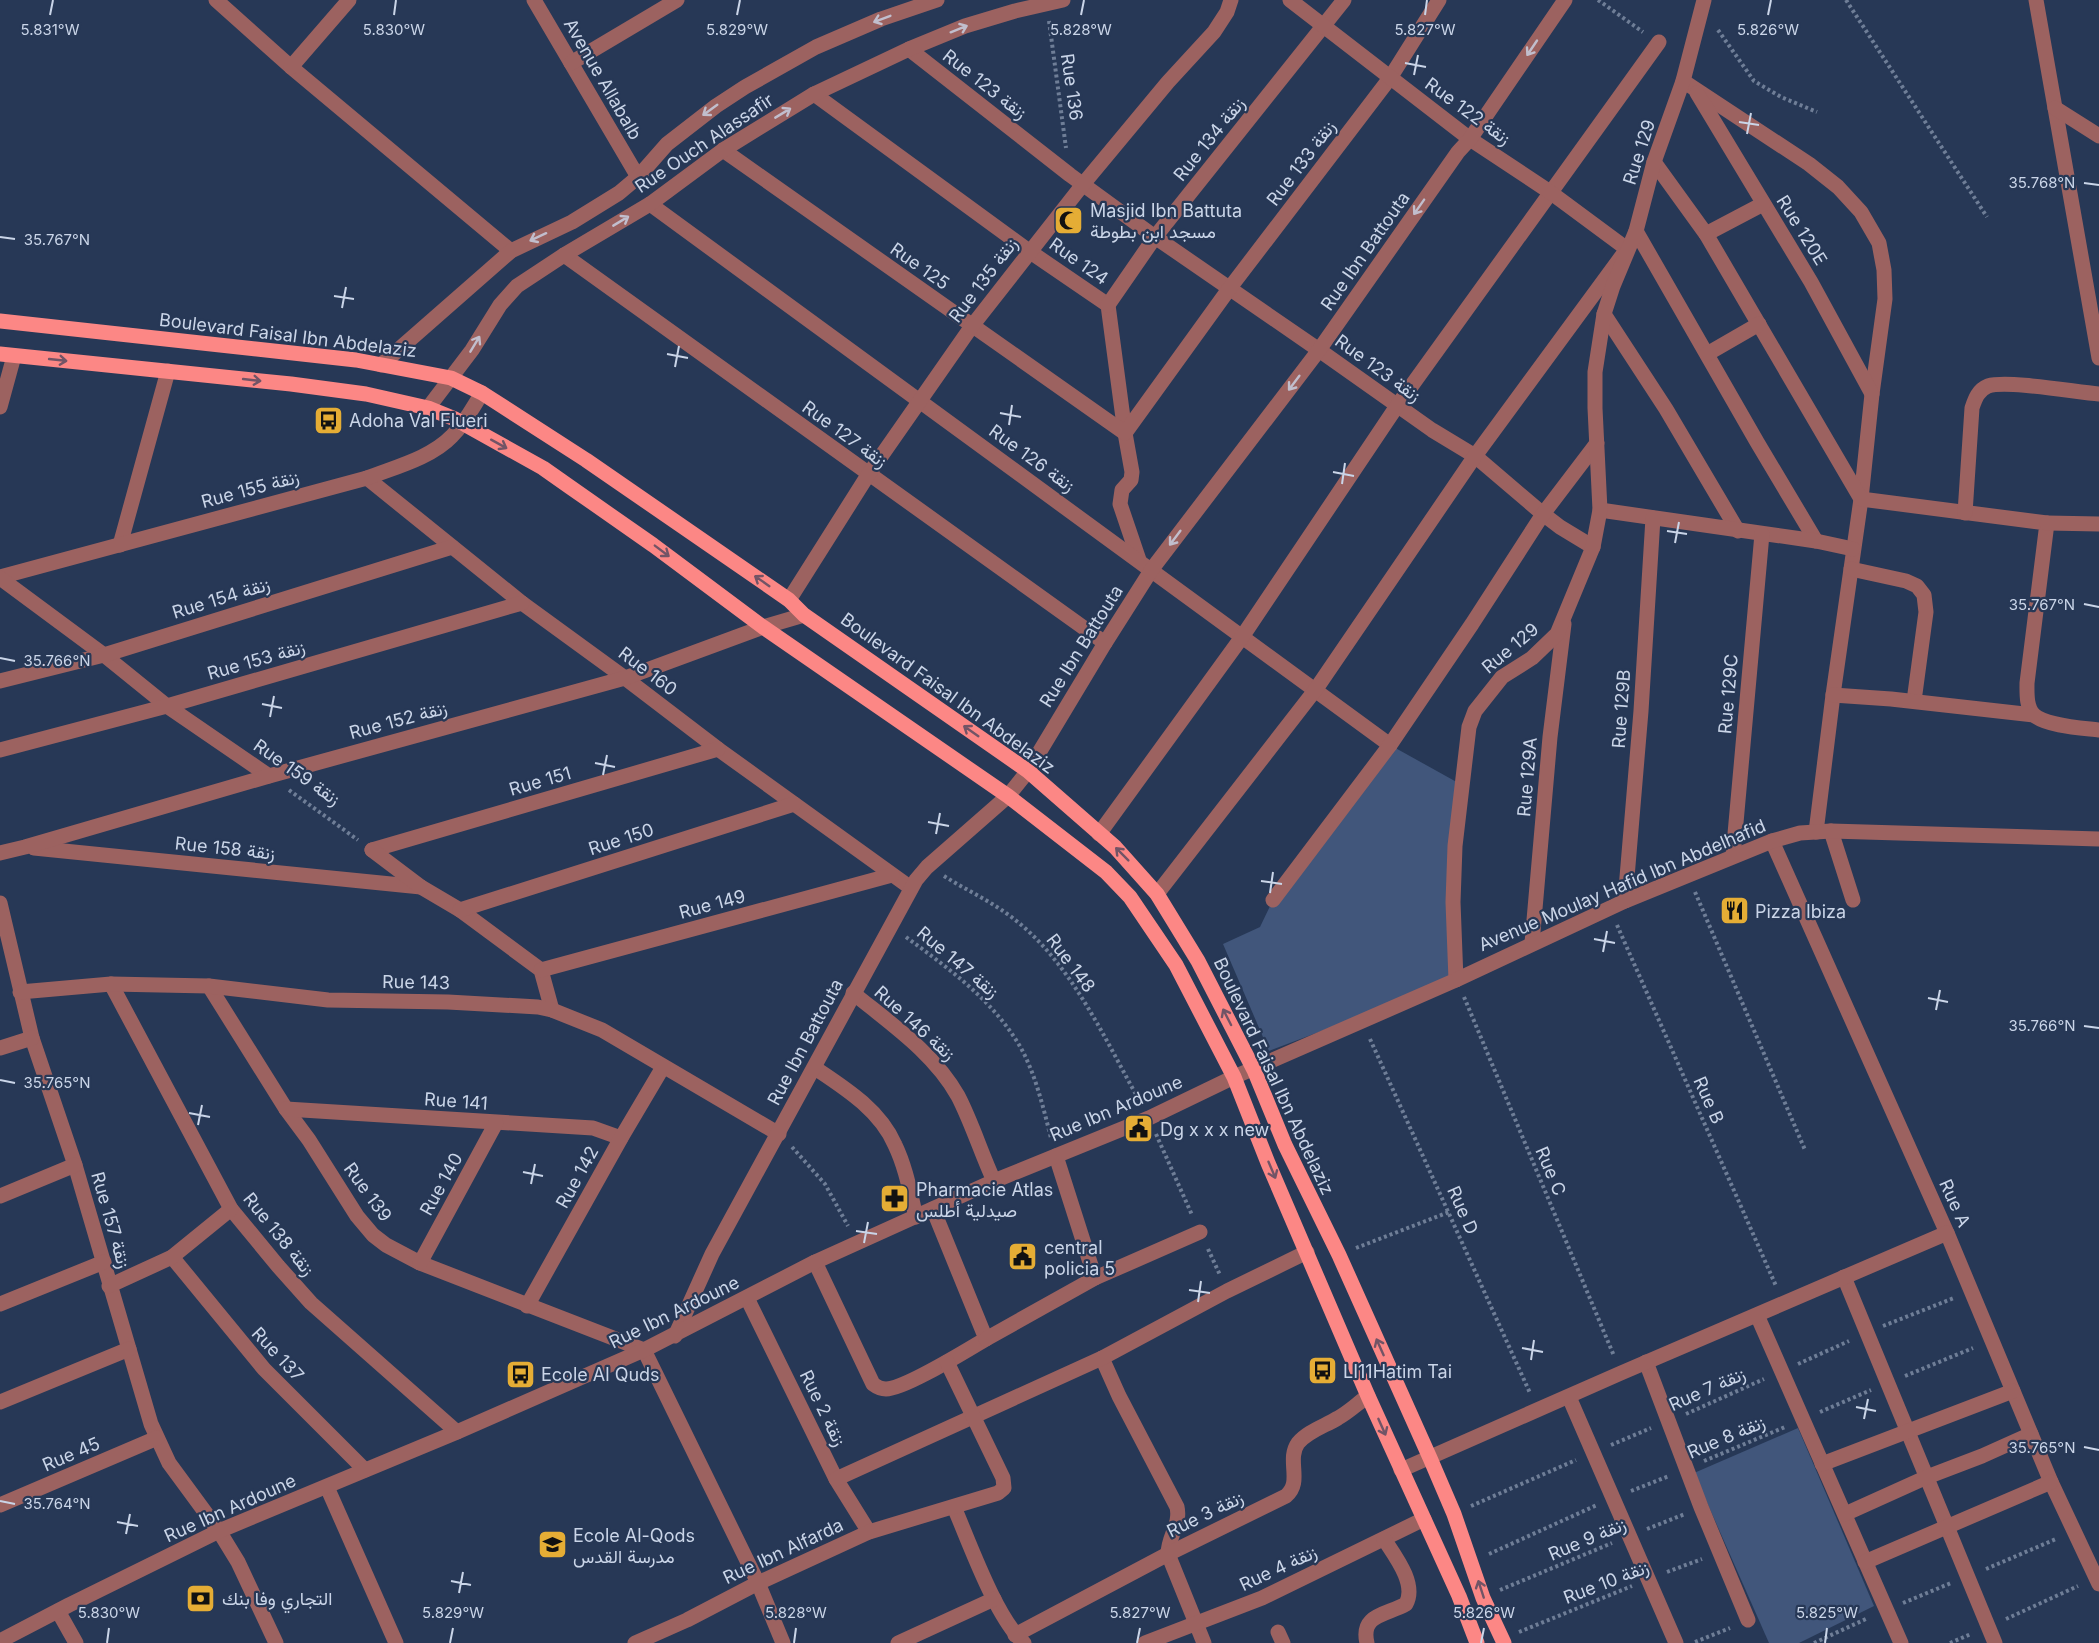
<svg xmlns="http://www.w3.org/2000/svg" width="2099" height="1643" font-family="Inter,Vazirmatn,sans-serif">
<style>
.green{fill:#41567b}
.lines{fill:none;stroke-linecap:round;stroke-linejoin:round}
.path{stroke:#6f7e97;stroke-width:4;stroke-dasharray:3 3;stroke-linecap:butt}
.minor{stroke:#9c6260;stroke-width:15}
.major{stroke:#fc8785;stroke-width:15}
.oneway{stroke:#c1becd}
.oneway2{stroke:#725466}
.ticks{fill:none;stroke:#cad5e8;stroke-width:2}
.labels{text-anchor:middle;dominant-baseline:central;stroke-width:4.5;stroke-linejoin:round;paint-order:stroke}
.street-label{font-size:18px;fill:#cad5e8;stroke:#273856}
.poi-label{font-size:18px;fill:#cad5e8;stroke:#273856;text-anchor:start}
.ticks-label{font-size:15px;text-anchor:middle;fill:#cad5e8;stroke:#273856;stroke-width:4.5;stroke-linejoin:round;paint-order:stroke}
</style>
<rect width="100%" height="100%" fill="#273856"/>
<g class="green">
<path d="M1390,745L1462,785L1456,980L1269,1051L1223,944L1260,927L1273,900Z"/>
<path d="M1798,1428L1874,1606L1799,1643H1769L1694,1473Z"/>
</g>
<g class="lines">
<g class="path">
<path d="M1598,0L1643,32"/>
<path d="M1846,0L1987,217"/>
<path d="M1049,21L1066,148"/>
<path d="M1718,30L1754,81L1781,97L1817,112"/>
<path d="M289,790L358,840"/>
<path d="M944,876C963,888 984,898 1003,911C1068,955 1102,1034 1139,1100"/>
<path d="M1695,892L1805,1150"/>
<path d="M1617,925L1776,1286"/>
<path d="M906,937C948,968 990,998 1018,1043C1035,1071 1043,1107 1051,1138"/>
<path d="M1464,997L1614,1356"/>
<path d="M1370,1039L1530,1393"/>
<path d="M1156,1134L1192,1215"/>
<path d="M792,1147L825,1184L848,1226"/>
<path d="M1356,1248L1449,1212"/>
<path d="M1208,1249L1220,1275"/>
<path d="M1883,1326L1954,1298"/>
<path d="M1798,1364L1849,1341"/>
<path d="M1905,1376L1973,1348"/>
<path d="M1820,1412L1871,1390"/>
<path d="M1686,1414L1764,1379"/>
<path d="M1611,1445L1651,1428"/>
<path d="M1704,1461L1785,1427"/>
<path d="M1631,1491L1669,1476"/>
<path d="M1471,1506L1576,1460"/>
<path d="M1647,1529L1685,1514"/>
<path d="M1489,1554L1597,1505"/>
<path d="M1986,1569L2056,1539"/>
<path d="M1667,1572L1702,1559"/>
<path d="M1500,1590L1612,1543"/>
<path d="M1903,1603L1951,1583"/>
<path d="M2006,1619L2078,1586"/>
<path d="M1519,1632L1632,1586"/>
<path d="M1695,1642L1730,1628"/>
<path d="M1814,1643L1868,1618"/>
<path d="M1950,1643L1971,1634"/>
</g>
<g class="minor">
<path d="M216,0L291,67L511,251"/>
<path d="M534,0L638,177"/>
<path d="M2036,0L2099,358"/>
<path d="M909,49L1070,175L1155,237L1319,350L1432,430L1475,456L1543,514L1560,527L1593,547"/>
<path d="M571,63L677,0"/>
<path d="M291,67L349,0"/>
<path d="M1683,81L1809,164L1838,187L1861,212L1879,243L1884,270L1885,299L1872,394L1861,499L1833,695L1816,832"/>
<path d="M1697,93L1811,282L1872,394"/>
<path d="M814,94L1029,251L1108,305L1125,433L1132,472L1131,480L1122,490L1120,504L1139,560"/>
<path d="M2055,108L2099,136"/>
<path d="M723,150L1125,433L1229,289L1390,78L1439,0"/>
<path d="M1654,162L1706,234L1861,499L2047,523L2027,683C2027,693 2026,707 2034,715C2046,726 2083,728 2099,730"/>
<path d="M650,204L1390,745"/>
<path d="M1636,231L1757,442L1816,541"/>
<path d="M1706,234L1763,204"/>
<path d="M564,255L1105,643"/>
<path d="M1108,305L1155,237L1344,0"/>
<path d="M1604,314L1666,409L1738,531"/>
<path d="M1707,354L1759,324"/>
<path d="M381,365L511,251L572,222L619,193L638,177L667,144L716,106L745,87L816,47L881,19L937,0"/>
<path d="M0,407L14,356"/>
<path d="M428,408L472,350L500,305L517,286L564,255L650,204L723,150L814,94L909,49L965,26L1015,11L1063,0"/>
<path d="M367,478L522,603L625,678L718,749L911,888"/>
<path d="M1600,510L1816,541L1853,549"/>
<path d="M1965,513L1972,408C1975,399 1978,390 1988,386C2008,380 2075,392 2099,394"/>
<path d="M2047,523L2099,524"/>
<path d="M120,545L168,371"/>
<path d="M1851,569L1906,581L1917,586L1924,595L1926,612L1914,701"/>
<path d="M0,577L367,478C395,467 431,458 452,436C465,423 473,407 482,393"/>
<path d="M0,578L104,655L167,706L269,776"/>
<path d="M789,600L868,475L972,326L1084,183L1168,82L1214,32L1227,12L1231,0"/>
<path d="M0,681L104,655L452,547"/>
<path d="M1833,695L1891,699L2034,715"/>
<path d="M0,750L167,706L522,603"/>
<path d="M1831,831L1853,900"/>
<path d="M1099,834L1242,637L1397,406L1659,42"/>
<path d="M1772,841L1947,1233L2051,1482L2099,1584"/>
<path d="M34,848L421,887"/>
<path d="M372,850L718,749"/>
<path d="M372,850L421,887L460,910L541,970L552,1010"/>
<path d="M0,853L25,847L269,776L625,678L763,627L804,615"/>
<path d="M1733,856L1762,534"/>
<path d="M1157,894L1316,689L1475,456L1627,249L1550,192L1470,139L1290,0"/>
<path d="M1273,900L1390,745L1472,624L1543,514L1597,443"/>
<path d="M1625,901L1641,711L1653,518"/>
<path d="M0,903L32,1038L75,1165L151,1424L169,1463L219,1531L238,1562L276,1643"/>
<path d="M460,910L794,804"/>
<path d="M1532,943L1550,737L1564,624"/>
<path d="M541,970L892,875"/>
<path d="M1456,980L1453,902L1455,846L1469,727L1475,711L1502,677L1532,658L1557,634L1593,547L1600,510L1595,408V372L1604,314L1613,286L1636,231L1654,162L1683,81L1704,0"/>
<path d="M111,984L231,1209L278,1266L311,1303L457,1432"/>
<path d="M209,986L286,1109L309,1140L357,1216L373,1235L386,1245L420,1263L644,1350L758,1583L783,1643"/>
<path d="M20,992L111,984L209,986L328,1000L448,1002L538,1007L552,1010L602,1030L779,1134"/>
<path d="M853,993C891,1024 934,1053 958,1096C972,1123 981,1153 994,1181"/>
<path d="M0,1048L32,1038"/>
<path d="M815,1068C845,1088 880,1110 895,1145C906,1168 910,1192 916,1217"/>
<path d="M286,1109L593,1128L621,1138"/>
<path d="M0,1196L75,1165"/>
<path d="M172,1257L264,1369L365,1470"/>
<path d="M815,1262L873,1384C877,1387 881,1389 886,1389C905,1389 967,1350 986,1339L933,1209"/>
<path d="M420,1263L496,1123"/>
<path d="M1844,1277L1995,1643"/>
<path d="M1095,1278L1200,1232"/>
<path d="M109,1286L172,1257L231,1209"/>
<path d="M747,1298L836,1479L869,1532"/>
<path d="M0,1304L104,1262"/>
<path d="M527,1306L621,1138L663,1067"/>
<path d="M1757,1315L1901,1643"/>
<path d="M675,1336L712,1254L916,880L927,867L1008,796L1028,771L1105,643L1152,569L1319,350L1458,152L1470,139L1565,0"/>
<path d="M986,1339L1095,1278L1056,1156"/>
<path d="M1102,1358L1119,1396L1177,1507C1181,1525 1168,1536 1168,1554L1204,1643"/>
<path d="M1646,1362L1701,1507L1748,1620"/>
<path d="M1569,1397L1676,1643"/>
<path d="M0,1402L129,1349"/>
<path d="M1822,1464L2013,1391"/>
<path d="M1401,1470L1621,1373L1947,1233"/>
<path d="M836,1479L1102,1358L1227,1291L1307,1252"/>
<path d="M327,1487L396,1643"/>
<path d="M0,1505L157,1438"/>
<path d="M954,1507C970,1544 996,1618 1024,1643"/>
<path d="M1845,1514L1927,1477L1982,1456L2031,1434"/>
<path d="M1865,1562L2051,1482"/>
<path d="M58,1611L76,1643"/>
<path d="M1278,1632L1283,1643"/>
<path d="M1015,1635L1168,1554L1286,1496C1303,1482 1286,1460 1298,1443C1308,1431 1325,1426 1338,1418C1349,1412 1358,1403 1368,1396"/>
<path d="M0,1641L69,1605L219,1531L457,1432L644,1350L815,1262L994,1181L1149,1118L1234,1077L1456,980L1625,901L1772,841L1800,833L1831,831L2099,839"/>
<path d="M635,1643L687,1620L758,1583L869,1532L998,1493L1004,1488L1003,1478L947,1362"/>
<path d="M898,1643L994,1599"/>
<path d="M1145,1643L1262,1598L1424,1519"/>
<path d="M1367,1643C1360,1614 1387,1615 1406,1604C1417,1584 1395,1556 1384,1539"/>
</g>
<g class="major">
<path d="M0,321L356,360L451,378L482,393L586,460L789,600L804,615L1028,771L1115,847L1157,894L1198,961L1254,1070L1285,1145L1339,1255L1430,1458L1454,1514L1483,1598L1504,1643"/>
<path d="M0,354L291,384L366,394L428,408L455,419L543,468L570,487L653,545L763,627L1008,796L1106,872L1130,897L1176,965L1234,1077L1268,1163L1368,1396L1459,1596L1477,1643"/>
</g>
</g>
<defs><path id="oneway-shaft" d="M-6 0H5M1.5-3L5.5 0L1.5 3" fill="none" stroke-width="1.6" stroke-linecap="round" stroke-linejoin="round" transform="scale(1.5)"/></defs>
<g class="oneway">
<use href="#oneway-shaft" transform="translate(882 19) rotate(159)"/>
<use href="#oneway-shaft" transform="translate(959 29) rotate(-22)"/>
<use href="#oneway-shaft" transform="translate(1532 48) rotate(124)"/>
<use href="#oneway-shaft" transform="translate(710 110) rotate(144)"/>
<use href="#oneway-shaft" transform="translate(783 113) rotate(-31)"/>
<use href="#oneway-shaft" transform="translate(1419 207) rotate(125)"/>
<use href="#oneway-shaft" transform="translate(621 221) rotate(-31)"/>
<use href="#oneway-shaft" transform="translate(538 237) rotate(155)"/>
<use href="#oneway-shaft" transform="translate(475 344) rotate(-59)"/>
<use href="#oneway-shaft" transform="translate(1294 383) rotate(127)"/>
<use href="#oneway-shaft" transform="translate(1175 538) rotate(127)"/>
</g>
<g class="oneway2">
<use href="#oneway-shaft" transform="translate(58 360) rotate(6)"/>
<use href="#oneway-shaft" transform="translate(252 380) rotate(6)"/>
<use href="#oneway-shaft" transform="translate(499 444) rotate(29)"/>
<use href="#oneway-shaft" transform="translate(662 551) rotate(37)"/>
<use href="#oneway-shaft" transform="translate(762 581) rotate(-145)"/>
<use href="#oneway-shaft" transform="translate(971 731) rotate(-145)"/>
<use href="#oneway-shaft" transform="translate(1122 854) rotate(-135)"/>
<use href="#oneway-shaft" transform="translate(1227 1017) rotate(-117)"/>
<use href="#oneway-shaft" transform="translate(1272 1170) rotate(67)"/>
<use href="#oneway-shaft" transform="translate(1380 1347) rotate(-114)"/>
<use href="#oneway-shaft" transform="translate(1382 1427) rotate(66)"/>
<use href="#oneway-shaft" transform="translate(1481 1589) rotate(-108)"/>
</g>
<path class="ticks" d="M50,15L53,0M394,15L396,0M737,15L740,0M1081,15L1084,0M1425,15L1427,0M1768,15L1771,0M1405,63L1426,67M1414,75L1418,55M1739,122L1759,125M1747,134L1751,113M2084,183L2099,185M0,237L15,239M334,296L354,299M342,308L346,287M667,354L688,358M675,367L679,346M1000,413L1021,417M1009,425L1012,405M1333,472L1354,476M1342,484L1345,463M1667,531L1687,534M1675,543L1679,522M2084,604L2099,607M0,658L15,661M262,704L282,708M270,717L274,696M595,763L615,767M603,775L607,755M928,822L949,826M936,834L940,813M1261,881L1282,884M1270,893L1273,872M1594,939L1615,943M1603,952L1607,931M1928,998L1948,1002M1936,1010L1940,990M2084,1026L2099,1028M0,1080L15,1083M189,1113L210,1117M198,1125L202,1105M523,1172L543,1176M531,1184L535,1164M856,1231L877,1234M864,1243L868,1222M1189,1290L1210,1293M1198,1302L1201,1281M1522,1348L1543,1352M1531,1360L1534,1340M1856,1407L1876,1411M1864,1419L1868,1399M2084,1447L2099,1450M0,1501L15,1504M117,1522L138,1526M126,1534L130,1514M451,1581L471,1585M459,1593L463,1572M107,1643L109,1628M450,1643L453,1628M794,1643L796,1628M1137,1643L1140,1628M1481,1643L1484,1628M1825,1643L1827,1628"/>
<defs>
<symbol id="mosque-square" viewBox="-11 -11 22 22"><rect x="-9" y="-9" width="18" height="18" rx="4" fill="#e5ad35" stroke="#273856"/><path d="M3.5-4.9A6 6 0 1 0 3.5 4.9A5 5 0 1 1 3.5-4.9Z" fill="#111"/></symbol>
<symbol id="bus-square" viewBox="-11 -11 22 22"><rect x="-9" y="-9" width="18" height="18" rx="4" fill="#e5ad35" stroke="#273856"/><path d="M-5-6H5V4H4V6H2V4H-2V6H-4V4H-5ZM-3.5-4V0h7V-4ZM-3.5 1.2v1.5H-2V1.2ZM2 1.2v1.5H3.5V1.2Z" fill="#111"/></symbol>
<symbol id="restaurant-square" viewBox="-11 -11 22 22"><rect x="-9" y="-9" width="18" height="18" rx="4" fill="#e5ad35" stroke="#273856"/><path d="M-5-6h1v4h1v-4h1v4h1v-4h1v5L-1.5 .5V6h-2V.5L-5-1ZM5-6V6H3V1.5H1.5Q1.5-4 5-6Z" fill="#111"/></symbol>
<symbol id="civic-square" viewBox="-11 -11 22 22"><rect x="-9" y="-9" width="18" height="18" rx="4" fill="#e5ad35" stroke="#273856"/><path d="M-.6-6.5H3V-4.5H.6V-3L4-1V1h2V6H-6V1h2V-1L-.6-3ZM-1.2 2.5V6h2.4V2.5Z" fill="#111"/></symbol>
<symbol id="pharmacy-square" viewBox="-11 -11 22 22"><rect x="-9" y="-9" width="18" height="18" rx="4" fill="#e5ad35" stroke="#273856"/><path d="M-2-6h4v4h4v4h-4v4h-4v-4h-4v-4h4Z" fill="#111"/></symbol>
<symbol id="school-square" viewBox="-11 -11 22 22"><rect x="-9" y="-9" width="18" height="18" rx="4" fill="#e5ad35" stroke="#273856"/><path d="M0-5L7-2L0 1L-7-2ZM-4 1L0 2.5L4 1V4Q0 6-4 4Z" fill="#111"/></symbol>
<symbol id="bank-square" viewBox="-11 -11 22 22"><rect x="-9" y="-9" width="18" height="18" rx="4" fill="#e5ad35" stroke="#273856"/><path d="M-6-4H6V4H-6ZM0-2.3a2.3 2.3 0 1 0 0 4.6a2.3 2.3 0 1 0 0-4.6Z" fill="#111"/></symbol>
</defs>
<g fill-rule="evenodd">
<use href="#mosque-square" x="1052" y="204" width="33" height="33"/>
<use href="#bus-square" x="312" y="404" width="33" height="33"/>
<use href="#restaurant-square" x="1718" y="894" width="33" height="33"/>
<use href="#civic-square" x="1122" y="1112" width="33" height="33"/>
<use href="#pharmacy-square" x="878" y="1182" width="33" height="33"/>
<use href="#civic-square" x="1006" y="1240" width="33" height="33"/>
<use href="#bus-square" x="1306" y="1354" width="33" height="33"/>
<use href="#bus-square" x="504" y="1358" width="33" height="33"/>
<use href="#school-square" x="536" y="1528" width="33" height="33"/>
<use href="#bank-square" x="184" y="1582" width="33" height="33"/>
</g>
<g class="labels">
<g class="street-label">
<text transform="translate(603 79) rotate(60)">Avenue Allabalb</text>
<text transform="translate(985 84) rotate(38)">Rue 123 زنقة</text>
<text transform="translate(1072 87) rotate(82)">Rue 136</text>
<text transform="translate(1468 111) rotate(36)">Rue 122 زنقة</text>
<text transform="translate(1209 139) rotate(-51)">Rue 134 زنقة</text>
<text transform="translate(704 143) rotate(-34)">Rue Ouch Alassafir</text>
<text transform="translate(1639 152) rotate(-72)">Rue 129</text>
<text transform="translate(1301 163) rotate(-53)">Rue 133 زنقة</text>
<text transform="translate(1802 230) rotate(58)">Rue 120E</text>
<text transform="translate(1365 251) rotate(-55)">Rue Ibn Battouta</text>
<text transform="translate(1079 261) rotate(35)">Rue 124</text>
<text transform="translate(920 266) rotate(35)">Rue 125</text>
<text transform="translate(983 280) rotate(-53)">Rue 135 زنقة</text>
<text transform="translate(288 335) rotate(7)">Boulevard Faisal Ibn Abdelaziz</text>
<text transform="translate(1378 368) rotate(36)">Rue 123 زنقة</text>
<text transform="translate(845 434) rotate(36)">Rue 127 زنقة</text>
<text transform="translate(1032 458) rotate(36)">Rue 126 زنقة</text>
<text transform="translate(250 489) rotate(-15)">Rue 155 زنقة</text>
<text transform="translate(221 598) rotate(-17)">Rue 154 زنقة</text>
<text transform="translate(1081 646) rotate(-58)">Rue Ibn Battouta</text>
<text transform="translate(1510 648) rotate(-40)">Rue 129</text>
<text transform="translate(256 660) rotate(-16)">Rue 153 زنقة</text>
<text transform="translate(648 671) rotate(37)">Rue 160</text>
<text transform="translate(948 693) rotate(36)">Boulevard Faisal Ibn Abdelaziz</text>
<text transform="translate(1728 694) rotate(-85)">Rue 129C</text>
<text transform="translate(1621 709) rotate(-86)">Rue 129B</text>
<text transform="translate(398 720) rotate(-15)">Rue 152 زنقة</text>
<text transform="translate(297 772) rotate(35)">Rue 159 زنقة</text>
<text transform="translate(1527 777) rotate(-85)">Rue 129A</text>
<text transform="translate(540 781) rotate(-16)">Rue 151</text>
<text transform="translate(621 839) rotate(-18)">Rue 150</text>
<text transform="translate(225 848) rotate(6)">Rue 158 زنقة</text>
<text transform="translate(1622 885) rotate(-23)">Avenue Moulay Hafid Ibn Abdelhafid</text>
<text transform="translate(712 904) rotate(-15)">Rue 149</text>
<text transform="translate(958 962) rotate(40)">Rue 147 زنقة</text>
<text transform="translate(1071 963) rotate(53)">Rue 148</text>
<text transform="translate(416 982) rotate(1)">Rue 143</text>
<text transform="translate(915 1023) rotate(42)">Rue 146 زنقة</text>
<text transform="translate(805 1042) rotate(-62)">Rue Ibn Battouta</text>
<text transform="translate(1274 1076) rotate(65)">Boulevard Faisal Ibn Abdelaziz</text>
<text transform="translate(1709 1100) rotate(66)">Rue B</text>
<text transform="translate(456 1101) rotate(4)">Rue 141</text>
<text transform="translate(1116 1108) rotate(-23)">Rue Ibn Ardoune</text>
<text transform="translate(1551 1171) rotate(67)">Rue C</text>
<text transform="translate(577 1177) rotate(-61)">Rue 142</text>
<text transform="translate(441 1184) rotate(-61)">Rue 140</text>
<text transform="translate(368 1192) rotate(54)">Rue 139</text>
<text transform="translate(1955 1203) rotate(66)">Rue A</text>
<text transform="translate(1463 1210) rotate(66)">Rue D</text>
<text transform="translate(111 1220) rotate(74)">Rue 157 زنقة</text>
<text transform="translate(279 1234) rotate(51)">Rue 138 زنقة</text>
<text transform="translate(674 1312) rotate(-26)">Rue Ibn Ardoune</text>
<text transform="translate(278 1354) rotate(47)">Rue 137</text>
<text transform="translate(1707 1389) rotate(-24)">Rue 7 زنقة</text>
<text transform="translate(823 1408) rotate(64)">Rue 2 زنقة</text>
<text transform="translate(1726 1437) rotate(-23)">Rue 8 زنقة</text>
<text transform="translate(71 1454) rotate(-23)">Rue 45</text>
<text transform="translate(230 1508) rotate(-24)">Rue Ibn Ardoune</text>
<text transform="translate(1205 1514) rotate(-26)">Rue 3 زنقة</text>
<text transform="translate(1587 1539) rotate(-23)">Rue 9 زنقة</text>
<text transform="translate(783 1551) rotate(-25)">Rue Ibn Alfarda</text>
<text transform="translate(1278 1568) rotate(-25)">Rue 4 زنقة</text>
<text transform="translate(1606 1582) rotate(-21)">Rue 10 زنقة</text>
</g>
<g class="poi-label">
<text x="1090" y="210">Masjid Ibn Battuta<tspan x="1090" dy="21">مسجد ابن بطوطة</tspan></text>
<text x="349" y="420">Adoha Val Flueri</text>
<text x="1755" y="911">Pizza Ibiza</text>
<text x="1160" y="1129">Dg x x x new</text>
<text x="916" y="1189">Pharmacie Atlas<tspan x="916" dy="21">صيدلية أطلس</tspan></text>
<text x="1044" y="1247">central<tspan x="1044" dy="21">policia 5</tspan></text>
<text x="1343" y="1371">LI11Hatim Tai</text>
<text x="541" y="1374">Ecole Al Quds</text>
<text x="573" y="1535">Ecole Al-Qods<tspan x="573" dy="21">مدرسة القدس</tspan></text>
<text x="222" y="1598">التجاري وفا بنك</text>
</g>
</g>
<g class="ticks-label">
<text x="394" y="35">5.830°W</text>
<text x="737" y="35">5.829°W</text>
<text x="1081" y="35">5.828°W</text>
<text x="1425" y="35">5.827°W</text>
<text x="1768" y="35">5.826°W</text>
<text x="50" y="35">5.831°W</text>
<text x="2042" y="188">35.768°N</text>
<text x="57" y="245">35.767°N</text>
<text x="2042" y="610">35.767°N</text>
<text x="57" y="666">35.766°N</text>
<text x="2042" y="1031">35.766°N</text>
<text x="57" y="1088">35.765°N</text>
<text x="2042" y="1453">35.765°N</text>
<text x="57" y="1509">35.764°N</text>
<text x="109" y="1618">5.830°W</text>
<text x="453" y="1618">5.829°W</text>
<text x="796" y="1618">5.828°W</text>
<text x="1140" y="1618">5.827°W</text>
<text x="1484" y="1618">5.826°W</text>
<text x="1827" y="1618">5.825°W</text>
</g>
</svg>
